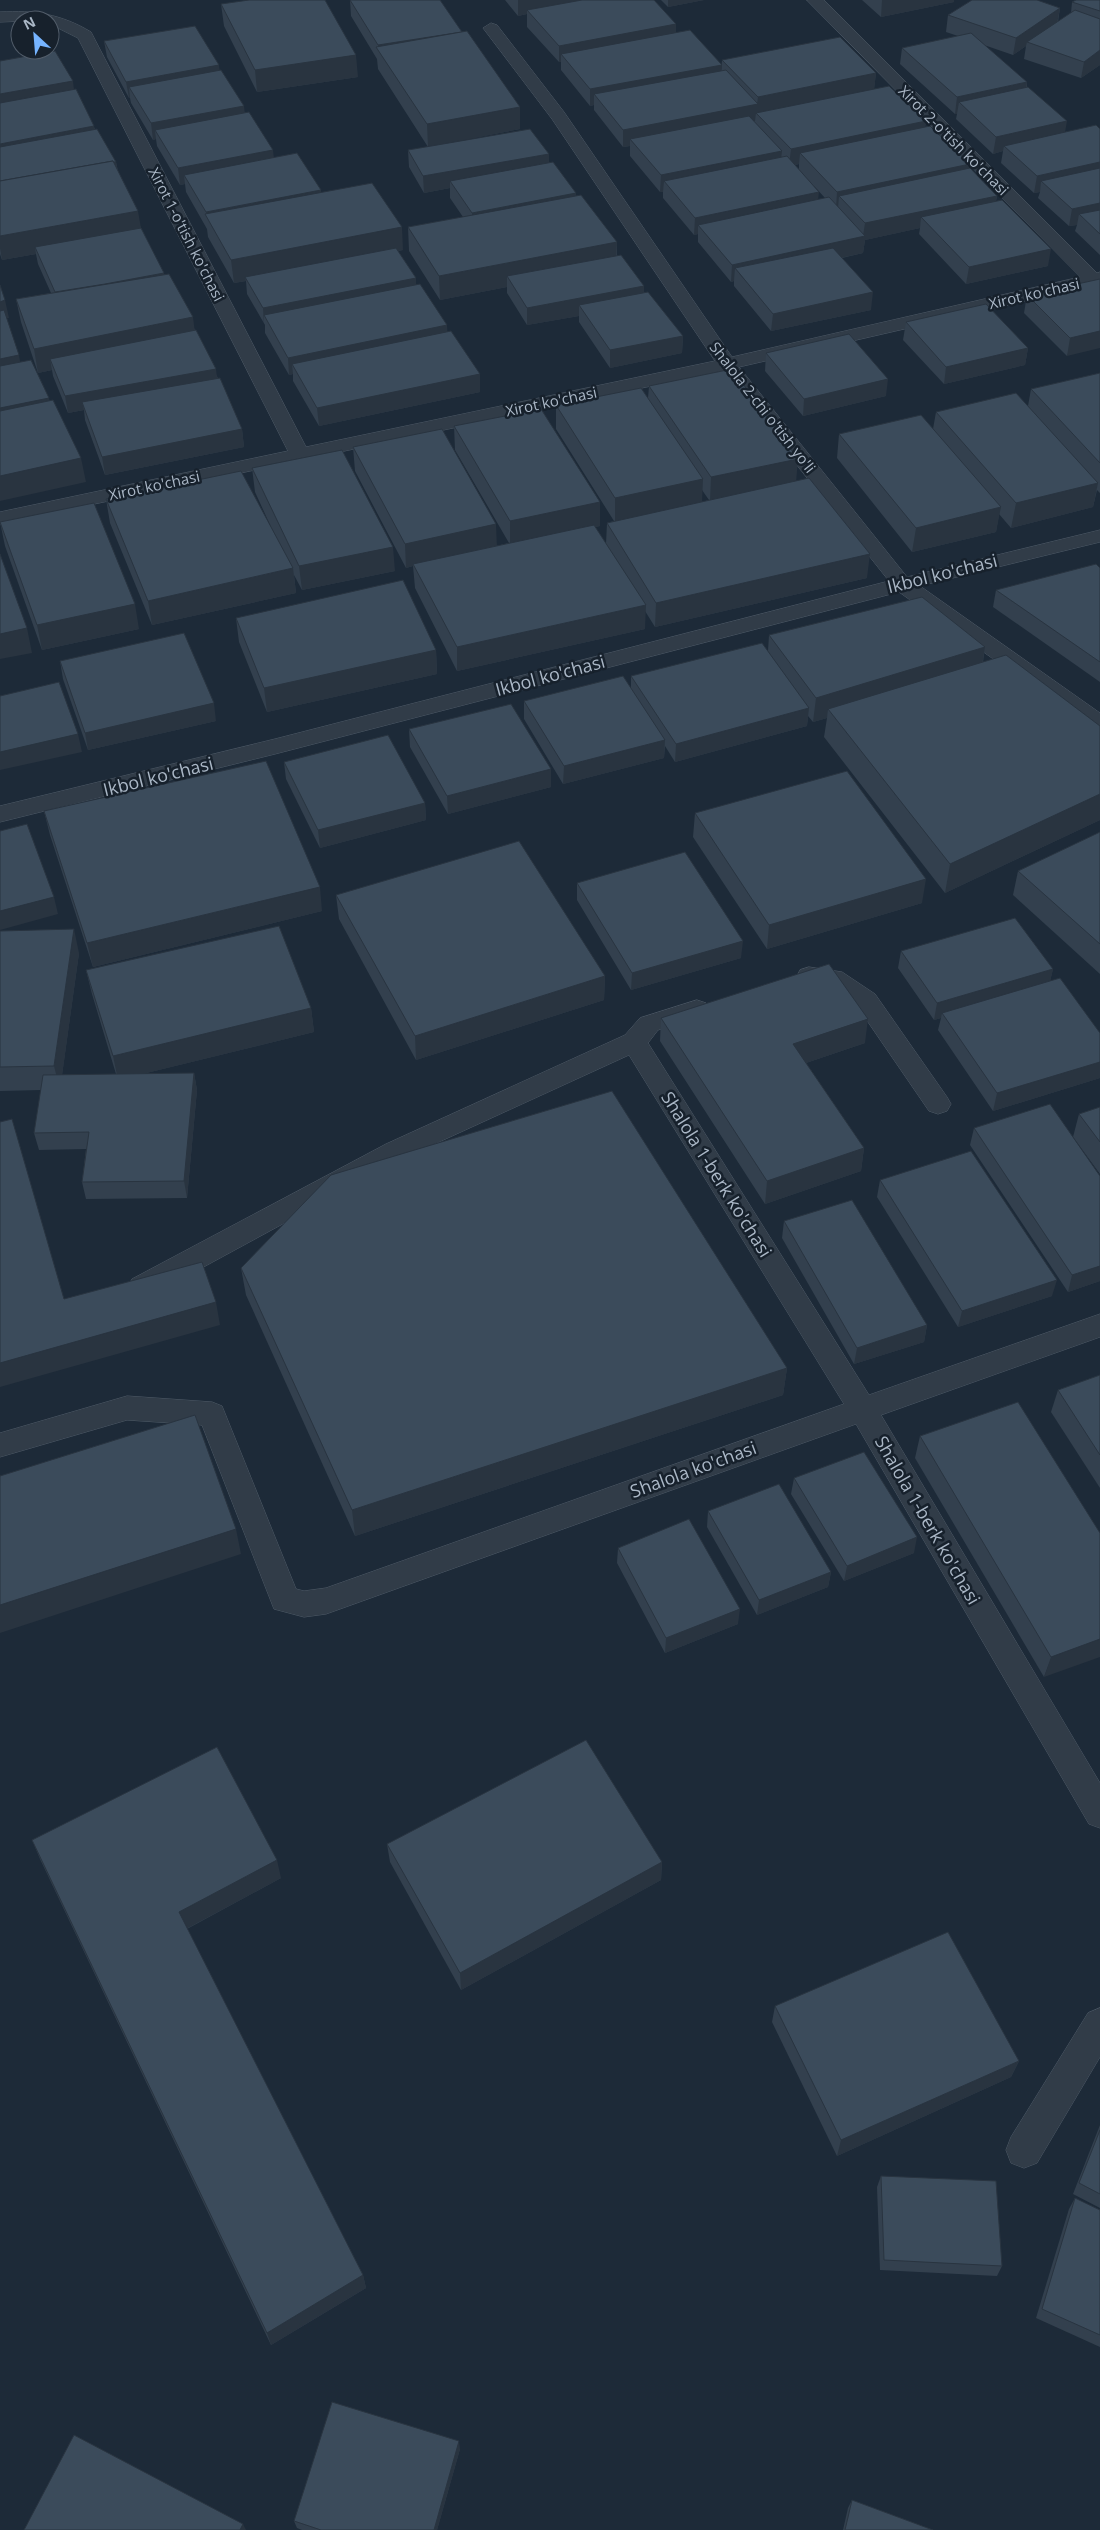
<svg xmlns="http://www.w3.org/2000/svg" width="1100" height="2530" font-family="'Open Sans',sans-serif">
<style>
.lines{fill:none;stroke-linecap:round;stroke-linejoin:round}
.minor-casing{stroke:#4e5a67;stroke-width:1}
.minor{fill:#313c48;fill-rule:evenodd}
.wall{fill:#33404e;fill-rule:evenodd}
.shaded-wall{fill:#293440}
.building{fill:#3b4b5b;stroke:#293440}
.labels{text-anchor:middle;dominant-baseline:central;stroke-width:5;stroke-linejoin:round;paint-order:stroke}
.far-street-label{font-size:15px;fill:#aab7c6;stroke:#17212c}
.street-label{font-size:18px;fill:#aab7c6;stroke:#17212c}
</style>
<rect width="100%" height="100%" fill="#1d2a38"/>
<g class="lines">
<defs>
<g id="minor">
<path d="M807,0H824L1097,273L1100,272V284L739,367L907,577L1100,530V542L920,586L1100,713V731L1092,729L899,592L275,754L0,822V806L275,739L889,581L722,371L0,524V512L288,451L78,38L50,24V20L0,22V12C34,10 61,14 91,32L306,447L715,361L552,119L483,28L491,23L497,25L564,112L732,357L1080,277Z"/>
<path d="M809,967L842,972L875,994L947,1097L951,1104L947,1111L938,1114L929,1111L857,1006L827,986L800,982L797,976L800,970Z"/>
<path d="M697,1000L706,1003L710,1009L706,1015L658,1030L648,1043L869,1395L1100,1314V1337L881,1415L1100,1783V1828L1089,1824L856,1424L326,1614L304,1617L274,1609L202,1425L127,1420L0,1457V1433L127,1396L212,1402L222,1406L296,1589L304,1591L326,1588L844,1404L629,1055L404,1158L152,1295L142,1298L132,1295L128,1287L132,1279L386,1144L625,1035L640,1018Z"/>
<path d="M1100,2008V2057L1037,2163L1024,2168L1011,2163L1006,2150L1011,2137L1088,2013Z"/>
</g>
</defs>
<use href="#minor" class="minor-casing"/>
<use href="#minor" class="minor"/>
</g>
<g class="wall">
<path d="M350,0L462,32L520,107V129L432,146L549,154V162L576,196L617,242V256L644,292L683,336L682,353L610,368L579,322V316L527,325L507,293V287L440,300L409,251L408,227L463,217L450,198V188L424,193L409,167L408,150L428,147L378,69L377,59L351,16Z"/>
<path d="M505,0H654L676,33L722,65L721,71L722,60L876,73L874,89L926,121L925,127L997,196L996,201L1048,266L966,284L919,234L920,228L865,240L863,253L842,258L871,310L771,331L734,286V281L731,282L698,242V234L694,235L663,198V192H660L630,156V146L623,147L594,110V105L590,106L561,70V62H559L527,27V14L518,16ZM799,164V170L795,165ZM814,186L825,198L818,200Z"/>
<path d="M661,0H704L668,7Z"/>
<path d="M862,0H954V2L881,17Z"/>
<path d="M1100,0V65L1081,78L1024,59L1026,46L1013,55L984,45L1027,82V88L1065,132L1100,129V255L1075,231L1077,225L1069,226L1038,198L1040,192L1034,193L1001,163L1003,151L993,154L956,119L957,114H955L900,64L902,48L958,36L946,32L948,15L1060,8L1058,22L1071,13L1072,2Z"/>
<path d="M221,4L358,77L257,92L224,26Z"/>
<path d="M104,41L219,70L245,113L274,158L321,190V192L403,250L398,251L416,278V285L447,325V332L480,392L319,426L293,381V374L289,375L265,333V325L247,294L246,281L234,283L208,237L207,229L186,192L185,184L180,185L157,146L156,139L153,140L131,103L130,98H129L107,57Z"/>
<path d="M0,61L74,89L95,129L116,162L118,171L141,228L164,274L195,330L242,429L244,447L105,475L85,420L84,410L68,413L53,376L52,370L38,373L21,322L16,299L51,293L38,264L36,254L2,260L0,254Z"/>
<path d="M1100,279L1067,356L1024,313L1027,295Z"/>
<path d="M906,322L1028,348L1025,365L944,384L903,340Z"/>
<path d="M766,353L886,396L803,416L765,371Z"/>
<path d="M1100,373V493L1097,490L1093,507L1011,528L999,514L996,532L912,552L837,458L839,434L933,429L936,412L1028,406L1031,389Z"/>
<path d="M649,386L796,481L867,578L655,627L645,611V629L457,671L415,588L413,566L406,568L355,471L353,447L497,546L509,543L455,450L454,426L600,502V526L595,527L606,544L607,523L614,521L556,429V405L648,398ZM702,490L709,500L702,502Z"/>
<path d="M252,468L395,571L302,590L294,575L296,593L152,625L110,523L106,499L271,527L255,492Z"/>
<path d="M0,522L139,629L42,650L5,546Z"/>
<path d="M1100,568V682L993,607L996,590Z"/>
<path d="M236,618L436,650L437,674L267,712L239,642Z"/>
<path d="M769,635L985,647L983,662L1100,726V820L945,893L824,737L827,718L813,722L808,716L807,726L675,762L665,746L664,758L563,784L524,719V701L631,688V676L768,651Z"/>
<path d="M60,661L216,721L88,750L63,679Z"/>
<path d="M409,729L551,787L448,814L410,747Z"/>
<path d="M284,762L425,803L426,820L320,848L286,779Z"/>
<path d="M44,811L322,911L93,967L50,835Z"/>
<path d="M695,813L922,903L767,949L693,837Z"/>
<path d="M1100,832V974L1013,895L1018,871Z"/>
<path d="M577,883L741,958L631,990L577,900Z"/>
<path d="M336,895L605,976L604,1000L416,1060L339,919Z"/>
<path d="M0,931L79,953L62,1075L116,1074L92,994L86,970L311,1008L314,1032L142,1074L194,1073L197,1090L187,1198L86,1199L82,1182L86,1149L39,1150L34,1133L41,1090L0,1091Z"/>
<path d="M901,951L1053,969L1050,981L1100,1033V1078L993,1111L938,1030L941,1018L934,1020L898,968Z"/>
<path d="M661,1018L865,1043L806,1063L864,1148L861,1171L765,1204L660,1041Z"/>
<path d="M1100,1107V1174L1073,1137L1079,1114Z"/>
<path d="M974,1128L1100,1281L1068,1292L970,1145Z"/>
<path d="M880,1180L1052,1296L958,1327L877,1197Z"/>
<path d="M784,1221L927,1325L924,1342L854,1364L782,1238Z"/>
<path d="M241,1268L787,1368L783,1395L355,1536L246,1295Z"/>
<path d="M1100,1375V1488L1051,1412L1058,1390Z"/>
<path d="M920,1436L1100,1533L1044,1677L915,1458Z"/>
<path d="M794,1478L914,1553L844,1581L791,1494Z"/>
<path d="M708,1511L831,1572L828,1587L757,1615L707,1527Z"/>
<path d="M618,1548L738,1624L665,1653L617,1563Z"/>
<path d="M32,1840L281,1878L187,1929L363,2275L366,2288L271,2345L40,1859Z"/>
<path d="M387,1844L662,1862L661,1880L461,1990L390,1862Z"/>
<path d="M775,2006L1019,2061L1011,2077L837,2156L772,2022Z"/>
<path d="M1100,2125V2208L1073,2194Z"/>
<path d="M881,2176L1002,2266L997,2276L880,2270L877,2187Z"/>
<path d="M1075,2198L1100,2210V2347L1036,2318L1069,2209Z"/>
<path d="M460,2449L437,2530H302L297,2528L294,2521Z"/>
<path d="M852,2500L933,2530H843L848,2508Z"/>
</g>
<g class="shaded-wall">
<path d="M518,0H602L527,10V14L518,16Z"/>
<path d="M668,0H704L668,7Z"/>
<path d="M882,0H954V2L881,17Z"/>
<path d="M1060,8L1057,24L1027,42L1026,46L1013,55L1016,38Z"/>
<path d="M676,24V40L561,54V62H559V46Z"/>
<path d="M462,32L378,49V45Z"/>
<path d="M1100,50V65L1081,78L1084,62Z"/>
<path d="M356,55L358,77L257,92L255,70Z"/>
<path d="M219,65L221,81L129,87L130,98H129L126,82Z"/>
<path d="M722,65L721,81L594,94V105L590,106V89Z"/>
<path d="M876,73L874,90L756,113L755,121L635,145L630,139V146L623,147V130L757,104L758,97Z"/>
<path d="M73,81L75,98L0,112V94Z"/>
<path d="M1027,82L1025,99L959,102L957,114H955L957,97Z"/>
<path d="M244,106L246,123L155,130L156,139L153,140L151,123Z"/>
<path d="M520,107V129L428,147L427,124Z"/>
<path d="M926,121L924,138L800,153L799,164L789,166L791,149Z"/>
<path d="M1067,121L1064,138L1004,146L1003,151L993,154L996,137Z"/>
<path d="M94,126L97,142L0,161V144Z"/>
<path d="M273,150L275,167L184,175L185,184L180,185L178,168Z"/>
<path d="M782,151L780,168L664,181L663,192H660L661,175Z"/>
<path d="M549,154V171L450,181V188L424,193L423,176Z"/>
<path d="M116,162L119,179L0,184Z"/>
<path d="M1100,162V178L1041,181L1040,192L1034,193L1037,176Z"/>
<path d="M970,164L968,181L839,196L838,209H836L837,192Z"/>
<path d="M321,190L322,207L206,215V212Z"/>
<path d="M819,192L817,209L698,225V234L694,235L695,218Z"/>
<path d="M576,193V210L472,230V213Z"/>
<path d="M997,196L994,213L921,217L920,228L865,240L863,253L744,279L735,268L734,281L731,282L732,265L863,236L865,223Z"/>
<path d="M1100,203V219L1079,214L1077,225L1069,226L1072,209Z"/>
<path d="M138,211L142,234L35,247L36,254L2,260L0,248V236Z"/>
<path d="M402,227L403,250L247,281L245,277L246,281L234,283L231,260Z"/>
<path d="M617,242L616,266L507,276V287L440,300L439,276Z"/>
<path d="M1051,249L1048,266L966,284L969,267Z"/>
<path d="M164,273L166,290L55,294Z"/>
<path d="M416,278V295L264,315V325L263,308Z"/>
<path d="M644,286V304L579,305V316L527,325V308Z"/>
<path d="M873,292L871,310L771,331L773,314Z"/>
<path d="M5,300L9,318L0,319V302Z"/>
<path d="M193,317L196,341L50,359L52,370L38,373L34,349Z"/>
<path d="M447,325L448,343L292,364L293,374L289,375L288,358Z"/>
<path d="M1100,331V348L1067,356L1070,338Z"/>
<path d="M683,336L682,353L610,368V350Z"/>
<path d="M1028,348L1025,365L944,384L946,367Z"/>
<path d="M19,355L22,373L0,377V359Z"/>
<path d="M216,369L218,386L82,402L84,410L68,413L65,396Z"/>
<path d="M480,374V392L319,426L317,408Z"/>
<path d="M888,379L886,396L803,416L804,399Z"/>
<path d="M49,398L52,416L0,426V408Z"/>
<path d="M242,429L244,447L105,475L102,457Z"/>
<path d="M81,458L86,482L0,501V476Z"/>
<path d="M798,459L796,483L710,501L711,477Z"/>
<path d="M703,479L702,503L615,522V498Z"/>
<path d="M1098,483L1093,507L1011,528L1016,503Z"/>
<path d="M600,502V526L510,545V521Z"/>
<path d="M1001,507L996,532L912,552L916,528Z"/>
<path d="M496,524L497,548L413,564V566L406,568L405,544Z"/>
<path d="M393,547L395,571L302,590L299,566Z"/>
<path d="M870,554L867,578L655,627L656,603Z"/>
<path d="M293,568L296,593L152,625L148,601Z"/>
<path d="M135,604L139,629L42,650L37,625Z"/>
<path d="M646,605L645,629L457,671V647Z"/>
<path d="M27,628L32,653L0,659V634Z"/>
<path d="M985,647L981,671L828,709L827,718L813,722L816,698Z"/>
<path d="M436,650L437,674L267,712L264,688Z"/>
<path d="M214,703L216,721L88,750L85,733Z"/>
<path d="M809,708L807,726L675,762L676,744Z"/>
<path d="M78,734L82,752L0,770V752Z"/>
<path d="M665,740L664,758L563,784L564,766Z"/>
<path d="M551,769V787L448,814L447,796Z"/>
<path d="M1100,794V820L945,893L950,864Z"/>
<path d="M425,803L426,820L320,848L318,830Z"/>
<path d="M926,879L922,903L767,949L769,925Z"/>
<path d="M320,887L322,911L93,967L87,943Z"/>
<path d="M54,897L58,914L0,930V911Z"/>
<path d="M74,929L79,953L60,1090L54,1066Z"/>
<path d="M743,941L741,958L631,990L632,973Z"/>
<path d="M1053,969L1049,986L942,1013L941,1018L934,1020L937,1003Z"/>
<path d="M605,976L604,1000L416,1060L415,1036Z"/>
<path d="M311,1008L314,1032L118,1080L113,1056Z"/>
<path d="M868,1019L865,1043L791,1068L793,1044Z"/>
<path d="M1100,1062V1078L993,1111L997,1093Z"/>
<path d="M194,1073L197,1090L187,1198L184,1181Z"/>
<path d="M864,1148L861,1171L765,1204L767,1181Z"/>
<path d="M1100,1266V1281L1068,1292L1072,1275Z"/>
<path d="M1057,1280L1052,1296L958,1327L962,1311Z"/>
<path d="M216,1302L220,1325L0,1387V1363Z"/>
<path d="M927,1325L924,1342L854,1364L857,1348Z"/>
<path d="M787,1368L783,1395L355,1536L352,1510Z"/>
<path d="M236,1529L241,1554L0,1633V1605Z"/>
<path d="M917,1537L914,1553L844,1581L847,1566Z"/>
<path d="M831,1572L828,1587L757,1615L759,1600Z"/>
<path d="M740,1609L738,1624L665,1653L666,1638Z"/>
<path d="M1100,1639V1657L1044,1677L1051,1657Z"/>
<path d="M277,1860L281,1878L184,1930L179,1912Z"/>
<path d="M662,1862L661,1880L461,1990L460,1973Z"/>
<path d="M1019,2061L1011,2077L837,2156L841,2140Z"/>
<path d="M363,2275L366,2288L271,2345L267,2333Z"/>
<path d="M459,2441L460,2449L437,2530H434Z"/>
<path d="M243,2524L246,2530H240Z"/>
</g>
<g class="building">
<path d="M249,0H325L356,55L255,70L221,4Z"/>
<path d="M350,0H440L462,32L378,45Z"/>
<path d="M582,0H654L676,24L559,46L527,10Z"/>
<path d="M972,0H1037L1060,8L1016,38L948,15Z"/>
<path d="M1076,0H1100V11L1072,2Z"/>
<path d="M1075,10L1100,19V50L1084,62L1027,42Z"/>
<path d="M195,26L219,65L126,82L104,41Z"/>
<path d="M690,30L722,65L590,89L561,54Z"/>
<path d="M467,31L520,107L427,124L376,47Z"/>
<path d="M971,33L1027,82L957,97L902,48Z"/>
<path d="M840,37L876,73L758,97L722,60Z"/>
<path d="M55,51L73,81L0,94V61Z"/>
<path d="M221,70L244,106L151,123L129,87Z"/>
<path d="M726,70L758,104L623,130L594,94Z"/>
<path d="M889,86L926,121L791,149L756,113Z"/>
<path d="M1028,87L1067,121L996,137L959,102Z"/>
<path d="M76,89L94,126L0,144V103Z"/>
<path d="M249,112L273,150L178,168L155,130Z"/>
<path d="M749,116L782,151L661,175L630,139Z"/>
<path d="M1096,125L1100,129V162L1037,176L1004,146Z"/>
<path d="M930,126L970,164L837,192L800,153Z"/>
<path d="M97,129L116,162H113V161L0,181V147Z"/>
<path d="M530,129L549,154L423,176L408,150Z"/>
<path d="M297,153L321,190L206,212L184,175Z"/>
<path d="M787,156L819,192L695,218L664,181Z"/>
<path d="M113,161L138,211L0,236V181Z"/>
<path d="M553,162L576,193L472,213L450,181Z"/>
<path d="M970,168L997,196L865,223L839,196Z"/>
<path d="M1100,168V203L1072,209L1041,181Z"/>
<path d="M372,183L402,227L231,260L205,214Z"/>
<path d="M581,195L617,242L439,276L408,227Z"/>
<path d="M829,197L865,236L732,265L698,225Z"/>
<path d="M1002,200L1051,249L969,267L921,217Z"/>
<path d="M1100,210V234L1079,214Z"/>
<path d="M141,228L164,273L105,284L55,292L35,247Z"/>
<path d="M396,248L416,278L263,308L245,277Z"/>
<path d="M833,248L873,292L773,314L735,268Z"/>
<path d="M621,255L644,286L527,308L507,276Z"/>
<path d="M169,274L193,317L34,349L16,299Z"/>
<path d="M1100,279V331L1070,338L1027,295Z"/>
<path d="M420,284L447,325L288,358L264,315Z"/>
<path d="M0,285L5,300L0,302Z"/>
<path d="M648,292L683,336L610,350L579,305Z"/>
<path d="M986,304L1028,348L946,367L906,322Z"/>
<path d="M4,310L19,355L0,359V311Z"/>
<path d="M196,330L216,369L65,396L50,359Z"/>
<path d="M451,331L480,374L317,408L292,364Z"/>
<path d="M849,334L888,379L804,399L766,353Z"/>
<path d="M31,360L49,398L0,408V366Z"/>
<path d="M732,369L798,459L711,477L649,386Z"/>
<path d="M1100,373V463L1031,389Z"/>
<path d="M220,378L242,429L102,457L82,402Z"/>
<path d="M641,388L703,479L615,498L556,405Z"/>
<path d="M1016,393L1098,483L1016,503L936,412Z"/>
<path d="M53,400L81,458L0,476V411Z"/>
<path d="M541,409L600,502L510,521L454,426Z"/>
<path d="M921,415L1001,507L916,528L839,434Z"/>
<path d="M442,429L496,524L405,544L353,447Z"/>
<path d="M342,450L393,547L299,566L252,468Z"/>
<path d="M241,471L293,568L148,601L106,499Z"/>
<path d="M809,478L870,554L656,603L607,523Z"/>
<path d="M94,503L135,604L37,625L0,522Z"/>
<path d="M594,525L646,605L457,647L413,564Z"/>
<path d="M0,554L27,628L0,634Z"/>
<path d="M1096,564L1100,568V662L996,590Z"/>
<path d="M403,580L436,650L264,688L236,618Z"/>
<path d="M922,597L985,647L816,698L769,635Z"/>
<path d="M184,633L214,703L85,733L60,661Z"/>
<path d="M762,643L809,708L676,744L631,676Z"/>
<path d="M1006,655L1100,726V794L950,864L828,709Z"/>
<path d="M623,676L665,740L564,766L524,701Z"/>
<path d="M59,682L78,734L0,752V696Z"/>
<path d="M511,704L551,769L447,796L409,729Z"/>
<path d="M388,735L425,803L318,830L284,762Z"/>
<path d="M266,761L320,887L87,943L44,811Z"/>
<path d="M847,771L926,879L769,925L695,813Z"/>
<path d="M27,824L54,897L0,911V831Z"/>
<path d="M1100,832V944L1018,871Z"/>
<path d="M519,841L605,976L415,1036L336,895Z"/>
<path d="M685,852L743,941L632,973L577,883Z"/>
<path d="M1015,918L1053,969L937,1003L901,951Z"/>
<path d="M279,926L311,1008L113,1056L86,970Z"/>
<path d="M74,929L54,1066L0,1067V931Z"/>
<path d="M829,964L868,1019L793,1044L864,1148L767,1181L661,1018Z"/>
<path d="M1060,978L1100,1033V1062L997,1093L942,1013Z"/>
<path d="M194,1073L184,1181L82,1182L89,1132L34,1133L43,1075Z"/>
<path d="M612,1091L787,1368L352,1510L241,1268L331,1175Z"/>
<path d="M1050,1104L1100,1176V1266L1072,1275L974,1128Z"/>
<path d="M1100,1107V1142L1079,1114Z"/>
<path d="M12,1119L64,1299L202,1262L216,1302L0,1363V1122Z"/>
<path d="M971,1151L1057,1280L962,1311L880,1180Z"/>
<path d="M852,1200L927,1325L857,1348L784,1221Z"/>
<path d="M1100,1375V1455L1058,1390Z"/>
<path d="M1018,1402L1100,1533V1639L1051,1657L920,1436Z"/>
<path d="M195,1415L236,1529L0,1605V1476Z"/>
<path d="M864,1452L917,1537L847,1566L794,1478Z"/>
<path d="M779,1484L831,1572L759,1600L708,1511Z"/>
<path d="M689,1519L740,1609L666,1638L618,1548Z"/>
<path d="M586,1740L662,1862L460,1973L387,1844Z"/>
<path d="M217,1747L277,1860L179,1912L363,2275L267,2333L32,1840Z"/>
<path d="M948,1932L1019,2061L841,2140L775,2006Z"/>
<path d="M1100,2130V2194L1079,2183Z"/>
<path d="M881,2176L996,2181L1002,2266L884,2260Z"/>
<path d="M1075,2198L1100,2210V2335L1042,2309Z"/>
<path d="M332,2402L459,2441L434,2530H321L294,2521Z"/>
<path d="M74,2435L243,2524L240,2530H24Z"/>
<path d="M852,2500L933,2530H845Z"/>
</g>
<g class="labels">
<g class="far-street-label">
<text transform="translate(954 140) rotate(45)">Xirot 2-o'tish ko'chasi</text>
<text transform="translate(187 234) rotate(63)">Xirot 1-o'tish ko'chasi</text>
<text transform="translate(1034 293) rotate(-13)">Xirot ko'chasi</text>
<text transform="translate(551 401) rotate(-12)">Xirot ko'chasi</text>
<text transform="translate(763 407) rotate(52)">Shalola 2-chi o'tish yo'li</text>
<text transform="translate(154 485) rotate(-12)">Xirot ko'chasi</text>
</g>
<g class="street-label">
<text transform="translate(942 573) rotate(-14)">Ikbol ko'chasi</text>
<text transform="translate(550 675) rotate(-15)">Ikbol ko'chasi</text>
<text transform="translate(158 776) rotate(-14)">Ikbol ko'chasi</text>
<text transform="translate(717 1174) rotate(58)">Shalola 1-berk ko'chasi</text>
<text transform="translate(693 1469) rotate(-20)">Shalola ko'chasi</text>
<text transform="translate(928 1520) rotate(60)">Shalola 1-berk ko'chasi</text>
</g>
</g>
<g transform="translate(35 35) rotate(334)"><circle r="24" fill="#17212c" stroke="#525d6a"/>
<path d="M0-4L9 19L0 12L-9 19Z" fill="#76b4ff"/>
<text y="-8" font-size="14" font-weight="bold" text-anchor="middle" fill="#aab7c6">N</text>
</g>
</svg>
